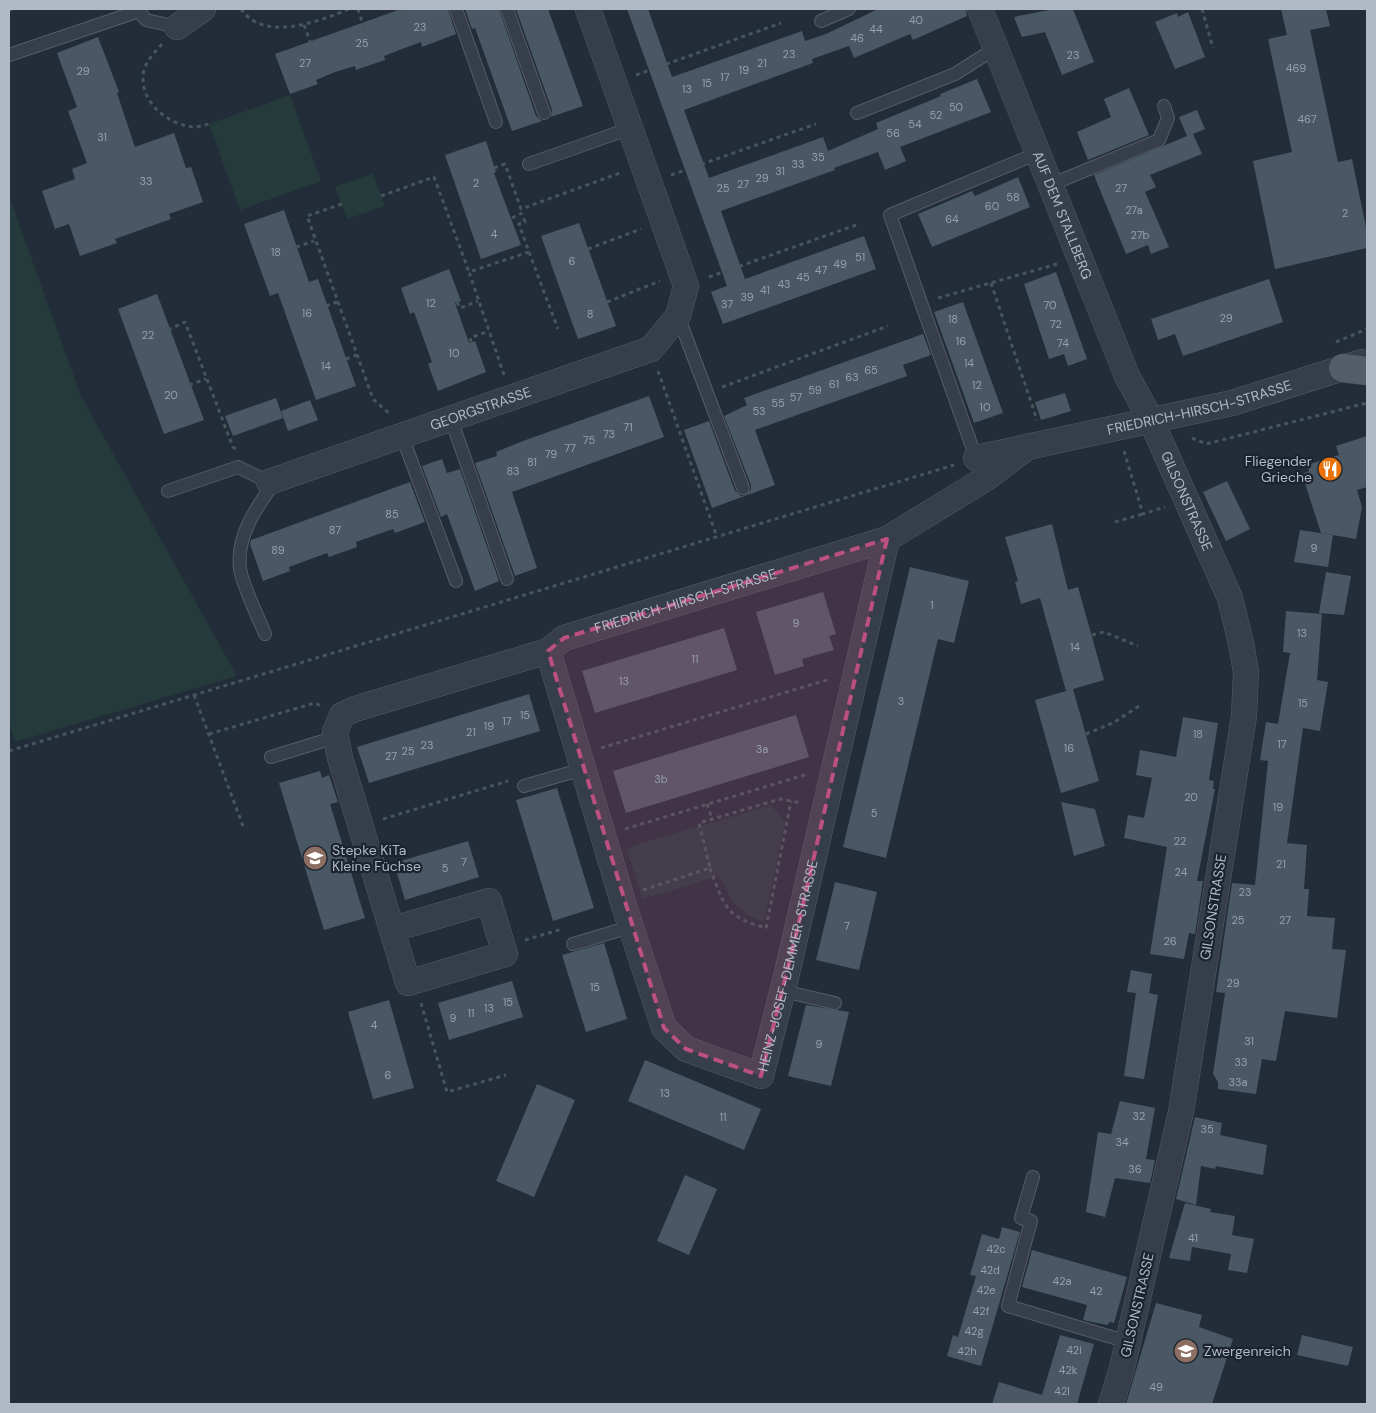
<svg xmlns="http://www.w3.org/2000/svg" width="1376" height="1413" font-family="'DM Sans',sans-serif">
<style>
.green{fill:#253a3b}
.building{fill:#4a5765}
.lines{fill:none;stroke-linecap:round;stroke-linejoin:round}
.lane-casing{stroke:#545c67;stroke-width:14}
.street-casing{stroke:#545c67;stroke-width:26}
.primary-casing{stroke:#3f4852;stroke-width:29}
.path{stroke:#445759;stroke-width:3;stroke-dasharray:4 4;stroke-linecap:butt}
.lane{stroke:#363f49;stroke-width:12}
.street{stroke:#363f49;stroke-width:25}
.primary{stroke:#545e69;stroke-width:28}
.marked{fill:#bc5080;fill-opacity:0.2;stroke:#bc5080;stroke-width:4;stroke-dasharray:10 6;stroke-linejoin:round}
.labels{text-anchor:middle;dominant-baseline:central;stroke-width:4.5;stroke-linejoin:round;paint-order:stroke}
.number-label{font-size:11px;fill:#97a0ad}
.street-label{font-size:14px;fill:#b1b9c5;stroke:#1b242e}
.poi-label{font-size:14px;fill:#b1b9c5;stroke:#1b242e;text-anchor:start}
</style>
<rect width="100%" height="100%" fill="#222d39"/>
<g class="green">
<path d="M290,95L321,181L240,210L209,124Z"/>
<path d="M373,173L385,206L347,219L335,187Z"/>
<path d="M9,196L81,396L237,676L15,742L9,724Z"/>
<path d="M771,805L785,822L764,922C734,911 733,902 719,876L643,899L626,848Z"/>
</g>
<g class="building">
<path d="M401,9H448L456,34L422,47L421,42L402,49L384,56L385,60L356,70L355,66L335,72L316,80L318,84L290,94L275,54Z"/>
<path d="M465,9H499L536,116L542,121L512,131L475,28L472,29Z"/>
<path d="M516,9H548L583,106L551,117L552,110Z"/>
<path d="M627,9H648L672,77L802,31L805,41L826,34L878,9H966L967,16L913,40L910,34L854,58L849,46L812,59L813,63L684,110L709,178L823,137L828,151L878,129L876,123L941,96L940,94L977,79L991,112L900,147L906,161L885,170L878,152L834,168L835,170L721,211L745,279L864,236L876,269L723,324L711,292L727,286Z"/>
<path d="M1054,9H1073L1094,62L1062,75L1045,32L1022,37L1014,17Z"/>
<path d="M1281,9H1326L1330,26L1310,30L1338,162L1352,159L1367,232V248L1275,269L1253,161L1292,152L1268,39L1287,35Z"/>
<path d="M1188,12L1205,57L1175,69L1155,22L1177,13L1178,17Z"/>
<path d="M98,37L119,92L117,93L135,147L174,133L186,168L191,167L203,202L169,214L171,219L115,239L117,243L80,256L69,224L55,229L42,191L75,179L72,169L87,163L68,111L77,107L57,53Z"/>
<path d="M1129,88L1149,135L1088,160L1077,132L1111,117L1104,99Z"/>
<path d="M1197,110L1205,129L1193,134L1202,154L1150,175L1156,187L1145,192L1169,247L1151,254L1148,245L1126,254L1094,175L1187,136L1179,117Z"/>
<path d="M486,141L496,172L494,173L521,245L481,259L445,155Z"/>
<path d="M1018,177L1030,207L932,247L918,214L972,191L975,196Z"/>
<path d="M284,210L309,282L318,279L356,386L316,400L278,293L270,296L244,224Z"/>
<path d="M579,223L616,326L578,339L541,236Z"/>
<path d="M449,269L461,301L455,303L469,343L475,341L486,372L438,391L428,364L432,362L414,312L410,314L401,288Z"/>
<path d="M1056,272L1087,359L1068,366L1064,354L1049,359L1024,284Z"/>
<path d="M1269,279L1283,322L1183,356L1175,334L1158,340L1151,319Z"/>
<path d="M157,294L204,420L164,434L118,309Z"/>
<path d="M963,302L1003,413L974,423L934,312Z"/>
<path d="M923,334L931,355L903,365L907,376L755,430L775,485L712,508L684,430L709,421L735,491L741,496L746,495L751,490V485L724,416L747,405L744,398Z"/>
<path d="M1065,393L1071,411L1041,420L1035,402Z"/>
<path d="M649,396L664,437L512,492L537,568L515,576L475,463L497,456L496,452L523,441Z"/>
<path d="M276,398L283,418L233,436L225,416Z"/>
<path d="M310,400L318,420L288,431L281,411Z"/>
<path d="M1367,436V487L1357,490L1362,507L1356,539L1321,533L1302,474L1309,471L1307,465L1339,455L1336,446Z"/>
<path d="M442,459L447,473L460,469L499,581L475,591L447,514L441,517L422,466Z"/>
<path d="M1227,481L1250,529L1226,541L1203,492Z"/>
<path d="M410,482L425,522L395,533L393,529L356,542L357,547L329,557L327,553L289,567L290,571L263,581L250,544L251,540Z"/>
<path d="M1052,524L1068,590L1078,587L1104,680L1073,689L1099,781L1061,793L1035,700L1066,691L1040,598L1021,604L1015,582L1018,581L1005,537Z"/>
<path d="M1300,530L1333,535L1328,567L1294,562Z"/>
<path d="M910,567L969,581L954,643L938,639L886,858L843,847Z"/>
<path d="M1326,572L1351,576L1344,615L1319,613Z"/>
<path d="M823,592L836,634L829,636L834,650L802,659L804,666L775,675L756,612Z"/>
<path d="M1286,611L1322,614L1317,680L1328,682L1320,731L1303,728L1287,843L1307,845L1304,889H1309L1307,916L1335,918L1332,949L1346,950L1337,1018L1285,1011L1276,1061L1262,1059L1256,1094L1218,1089V1082L1213,1074L1225,993L1216,992L1232,883L1255,885L1268,761L1260,760L1266,722L1278,724L1290,653L1283,652Z"/>
<path d="M724,628L737,670L595,713L582,671Z"/>
<path d="M529,694L540,731L369,783L357,747Z"/>
<path d="M796,715L809,757L626,813L613,771Z"/>
<path d="M1183,717L1218,723L1209,780L1214,781L1213,789H1215L1197,881H1203L1195,934L1189,933L1184,959L1150,954L1167,847L1124,838L1128,815L1144,818L1152,778L1136,775L1140,750L1176,757Z"/>
<path d="M320,771L322,778L329,775L338,802L330,804L365,918L324,930L279,783Z"/>
<path d="M557,788L594,908L553,921L516,800Z"/>
<path d="M1061,802L1095,809L1105,846L1074,856Z"/>
<path d="M468,841L479,877L405,900L394,863Z"/>
<path d="M835,882L877,892L859,970L816,960Z"/>
<path d="M604,943L627,1019L586,1032L562,955Z"/>
<path d="M1131,970L1152,974L1149,993L1158,995L1144,1079L1124,1076L1136,993L1127,992Z"/>
<path d="M512,981L523,1017L449,1040L438,1003Z"/>
<path d="M389,1000L414,1088L373,1099L348,1012Z"/>
<path d="M806,1005L849,1012L831,1086L788,1076Z"/>
<path d="M645,1060L761,1109L744,1150L628,1101Z"/>
<path d="M537,1084L575,1100L534,1197L496,1181Z"/>
<path d="M1120,1101L1155,1108L1146,1159L1155,1160L1150,1183L1115,1178L1105,1217L1086,1212L1098,1132L1111,1134Z"/>
<path d="M1195,1117L1222,1123L1220,1135L1267,1145L1263,1175L1216,1166L1215,1169L1201,1166L1196,1205L1176,1199Z"/>
<path d="M685,1175L717,1189L689,1255L657,1241Z"/>
<path d="M1185,1203L1211,1209L1210,1212L1235,1216L1232,1235L1254,1239L1247,1273L1228,1270L1231,1254L1192,1247L1190,1261L1169,1258Z"/>
<path d="M1002,1227L1020,1232L981,1366L947,1356L953,1335L958,1337L976,1276L970,1275L982,1234L999,1239Z"/>
<path d="M1032,1250L1127,1277L1114,1323L1110,1322L1107,1325L1083,1320L1087,1305L1022,1287Z"/>
<path d="M1156,1303L1202,1315L1199,1327L1233,1339L1212,1404H1126Z"/>
<path d="M1060,1335L1094,1344L1077,1404H992L999,1382L1042,1395Z"/>
<path d="M1302,1335L1353,1347L1348,1366L1297,1355Z"/>
</g>
<g class="lines">
<defs>
<g id="lane">
<path d="M456,9L496,122"/>
<path d="M507,9L544,113"/>
<path d="M821,21L849,9"/>
<path d="M9,55L139,11L146,20L177,27"/>
<path d="M857,113L955,74L996,48"/>
<path d="M529,164L631,128"/>
<path d="M1050,185L1159,140L1168,118L1164,106"/>
<path d="M678,316L743,488"/>
<path d="M451,419L507,579"/>
<path d="M402,436L456,581"/>
<path d="M976,458L890,215L1038,153"/>
<path d="M168,491L238,467L269,482"/>
<path d="M265,634C259,619 241,582 240,568C236,535 258,505 276,480"/>
<path d="M271,757L336,737"/>
<path d="M524,786L583,769"/>
<path d="M573,944L630,927"/>
<path d="M783,991L835,1003"/>
<path d="M1033,1177L1021,1218L1031,1221L1008,1306L1128,1342"/>
</g>
<g id="street">
<path id="s1" d="M980,9L1127,376L1151,420L1230,598L1241,643L1246,672L1244,716L1181,1112L1122,1368L1111,1404"/>
<path d="M177,27L203,9"/>
<path id="s2" d="M976,458L1232,403L1362,362"/>
<path id="s3" d="M269,482L651,349L678,316L686,286L588,9"/>
<path id="s4" d="M548,651L625,909L664,1028L686,1049L761,1076L787,973L887,539"/>
<path id="s5" d="M393,929L489,901L505,954L408,983L340,758L335,732L342,715L355,709L548,651L564,638L887,539L985,479L1029,446"/>
</g>
<path id="primary" d="M1343,368L1367,371"/>
</defs>
<use href="#lane" class="lane-casing"/>
<use href="#street" class="street-casing"/>
<use href="#primary" class="primary-casing"/>
<g class="path">
<path d="M241,9C264,43 320,21 349,9"/>
<path d="M358,9L365,31"/>
<path d="M399,9L402,17"/>
<path d="M1202,9L1213,48"/>
<path d="M9,10L13,9"/>
<path d="M304,25L313,49"/>
<path d="M162,44C155,52 147,60 144,70C137,99 166,125 194,127C199,127 204,125 209,124"/>
<path d="M636,75L781,23"/>
<path d="M494,168L505,164L521,209L620,173"/>
<path d="M671,175L816,124"/>
<path d="M381,196L434,177L469,272"/>
<path d="M342,204L307,216L373,399L391,415"/>
<path d="M512,218L522,213"/>
<path d="M296,247L314,241"/>
<path d="M588,249L641,229"/>
<path d="M529,252L558,329"/>
<path d="M709,277L859,224"/>
<path d="M991,283L1037,420"/>
<path d="M938,298L1057,264"/>
<path d="M457,302L460,308L478,301"/>
<path d="M607,302L660,281"/>
<path d="M326,306L337,302"/>
<path d="M168,330L185,322L233,447L237,450"/>
<path d="M471,342L470,338L489,331"/>
<path d="M1336,342L1367,329"/>
<path d="M346,359L356,355"/>
<path d="M658,371L717,537"/>
<path d="M504,375L469,272L529,252L519,224L525,222L522,214"/>
<path d="M189,385L206,379"/>
<path d="M722,387L888,326"/>
<path d="M1192,438L1206,444L1367,403"/>
<path d="M1124,451L1143,514L1165,507"/>
<path d="M1115,522L1143,514"/>
<path d="M1092,635L1104,632L1138,646"/>
<path d="M194,695L243,826"/>
<path d="M209,734L315,703L321,706"/>
<path d="M1086,734L1113,723L1139,706"/>
<path d="M601,748L830,679"/>
<path d="M9,751L954,465"/>
<path d="M707,804L712,819"/>
<path d="M383,819L508,781"/>
<path d="M625,829L808,774"/>
<path d="M710,868C724,906 726,918 767,928"/>
<path d="M643,890L710,868L699,823L780,799L801,803"/>
<path d="M766,928L791,801"/>
<path d="M525,940L562,929"/>
<path d="M421,1003L447,1092L506,1075"/>
</g>
<use href="#lane" class="lane"/>
<use href="#street" class="street"/>
<use href="#primary" class="primary"/>
</g>
<path class="marked" d="M887,539L796,935L761,1076L686,1049L664,1028L548,651L564,638Z"/>
<defs>
<symbol id="restaurant-disc" viewBox="-11 -11 22 22"><circle r="9.5" fill="#e8710a" stroke="#1b242e"/><path d="M-5-6h1v4h1v-4h1v4h1v-4h1v5L-1.5 .5V6h-2V.5L-5-1ZM5-6V6H3V1.5H1.5Q1.5-4 5-6Z" fill="#fff"/></symbol>
<symbol id="school-disc" viewBox="-11 -11 22 22"><circle r="9.5" fill="#8d6e63" stroke="#1b242e"/><path d="M0-5L7-2L0 1L-7-2ZM-4 1L0 2.5L4 1V4Q0 6-4 4Z" fill="#fff"/></symbol>
</defs>
<g fill-rule="evenodd">
<use href="#restaurant-disc" x="1316" y="455" width="28" height="28"/>
<use href="#school-disc" x="301" y="844" width="28" height="28"/>
<use href="#school-disc" x="1172" y="1337" width="28" height="28"/>
</g>
<g class="labels">
<g class="number-label">
<text x="916" y="20">40</text>
<text x="420" y="27">23</text>
<text x="876" y="29">44</text>
<text x="857" y="38">46</text>
<text x="362" y="43">25</text>
<text x="789" y="54">23</text>
<text x="1073" y="55">23</text>
<text x="305" y="63">27</text>
<text x="762" y="63">21</text>
<text x="1296" y="68">469</text>
<text x="744" y="70">19</text>
<text x="83" y="71">29</text>
<text x="725" y="77">17</text>
<text x="707" y="83">15</text>
<text x="687" y="89">13</text>
<text x="956" y="107">50</text>
<text x="936" y="115">52</text>
<text x="1307" y="119">467</text>
<text x="915" y="124">54</text>
<text x="893" y="133">56</text>
<text x="102" y="137">31</text>
<text x="818" y="157">35</text>
<text x="798" y="164">33</text>
<text x="780" y="171">31</text>
<text x="762" y="178">29</text>
<text x="146" y="181">33</text>
<text x="476" y="183">2</text>
<text x="743" y="184">27</text>
<text x="723" y="188">25</text>
<text x="1121" y="188">27</text>
<text x="1013" y="197">58</text>
<text x="992" y="206">60</text>
<text x="1134" y="210">27a</text>
<text x="1345" y="213">2</text>
<text x="952" y="219">64</text>
<text x="494" y="234">4</text>
<text x="1140" y="235">27b</text>
<text x="276" y="252">18</text>
<text x="860" y="257">51</text>
<text x="572" y="261">6</text>
<text x="840" y="264">49</text>
<text x="821" y="270">47</text>
<text x="803" y="277">45</text>
<text x="784" y="284">43</text>
<text x="765" y="290">41</text>
<text x="747" y="297">39</text>
<text x="431" y="303">12</text>
<text x="727" y="304">37</text>
<text x="1050" y="305">70</text>
<text x="307" y="313">16</text>
<text x="590" y="314">8</text>
<text x="1226" y="318">29</text>
<text x="953" y="319">18</text>
<text x="1056" y="324">72</text>
<text x="148" y="335">22</text>
<text x="961" y="341">16</text>
<text x="1063" y="343">74</text>
<text x="454" y="353">10</text>
<text x="969" y="363">14</text>
<text x="326" y="366">14</text>
<text x="871" y="370">65</text>
<text x="852" y="377">63</text>
<text x="834" y="384">61</text>
<text x="977" y="385">12</text>
<text x="815" y="390">59</text>
<text x="171" y="395">20</text>
<text x="796" y="397">57</text>
<text x="778" y="403">55</text>
<text x="985" y="407">10</text>
<text x="759" y="411">53</text>
<text x="628" y="427">71</text>
<text x="609" y="434">73</text>
<text x="589" y="440">75</text>
<text x="570" y="448">77</text>
<text x="551" y="454">79</text>
<text x="532" y="462">81</text>
<text x="513" y="471">83</text>
<text x="392" y="514">85</text>
<text x="335" y="530">87</text>
<text x="1314" y="548">9</text>
<text x="278" y="550">89</text>
<text x="932" y="605">1</text>
<text x="796" y="623">9</text>
<text x="1302" y="633">13</text>
<text x="1075" y="647">14</text>
<text x="695" y="659">11</text>
<text x="624" y="681">13</text>
<text x="901" y="701">3</text>
<text x="1303" y="703">15</text>
<text x="525" y="715">15</text>
<text x="507" y="721">17</text>
<text x="489" y="726">19</text>
<text x="471" y="732">21</text>
<text x="1198" y="734">18</text>
<text x="1282" y="744">17</text>
<text x="427" y="745">23</text>
<text x="1069" y="748">16</text>
<text x="762" y="749">3a</text>
<text x="408" y="751">25</text>
<text x="391" y="756">27</text>
<text x="661" y="779">3b</text>
<text x="1191" y="797">20</text>
<text x="1278" y="807">19</text>
<text x="874" y="813">5</text>
<text x="1180" y="841">22</text>
<text x="464" y="862">7</text>
<text x="1281" y="864">21</text>
<text x="445" y="868">5</text>
<text x="1181" y="872">24</text>
<text x="1245" y="892">23</text>
<text x="1238" y="920">25</text>
<text x="1285" y="920">27</text>
<text x="847" y="926">7</text>
<text x="1170" y="941">26</text>
<text x="1233" y="983">29</text>
<text x="595" y="987">15</text>
<text x="508" y="1002">15</text>
<text x="489" y="1008">13</text>
<text x="471" y="1013">11</text>
<text x="453" y="1018">9</text>
<text x="374" y="1025">4</text>
<text x="1249" y="1041">31</text>
<text x="819" y="1044">9</text>
<text x="1241" y="1062">33</text>
<text x="388" y="1075">6</text>
<text x="1238" y="1082">33a</text>
<text x="665" y="1093">13</text>
<text x="1139" y="1116">32</text>
<text x="723" y="1117">11</text>
<text x="1207" y="1129">35</text>
<text x="1122" y="1142">34</text>
<text x="1135" y="1169">36</text>
<text x="1193" y="1238">41</text>
<text x="996" y="1249">42c</text>
<text x="990" y="1270">42d</text>
<text x="1062" y="1281">42a</text>
<text x="986" y="1290">42e</text>
<text x="1096" y="1291">42</text>
<text x="981" y="1311">42f</text>
<text x="974" y="1331">42g</text>
<text x="1074" y="1350">42i</text>
<text x="967" y="1351">42h</text>
<text x="1068" y="1370">42k</text>
<text x="1156" y="1387">49</text>
<text x="1062" y="1391">42l</text>
</g>
<g class="street-label">
<text stroke="none"><textPath href="#s1" startOffset="222">AUF DEM STALLBERG</textPath></text>
<text stroke="none"><textPath href="#s2" startOffset="229">FRIEDRICH-HIRSCH-STRASSE</textPath></text>
<text stroke="none"><textPath href="#s3" startOffset="224">GEORGSTRASSE</textPath></text>
<text stroke="none"><textPath href="#s1" startOffset="534">GILSONSTRASSE</textPath></text>
<text stroke="none"><textPath href="#s5" startOffset="900">FRIEDRICH-HIRSCH-STRASSE</textPath></text>
<text transform="translate(1213 907) rotate(-81)">GILSONSTRASSE</text>
<text stroke="none"><textPath href="#s4" startOffset="618">HEINZ-JOSEF-DEMMER-STRASSE</textPath></text>
<text transform="translate(1137 1305) rotate(-77)">GILSONSTRASSE</text>
</g>
<g class="poi-label">
<text x="1312" y="461" text-anchor="end">Fliegender<tspan x="1312" dy="16">Grieche</tspan></text>
<text x="332" y="850">Stepke KiTa<tspan x="332" dy="16">Kleine Füchse</tspan></text>
<text x="1204" y="1351">Zwergenreich</text>
</g>
</g>
<rect width="1376" height="1413" fill="none" stroke="#b1b9c5" stroke-width="20"/>
</svg>
